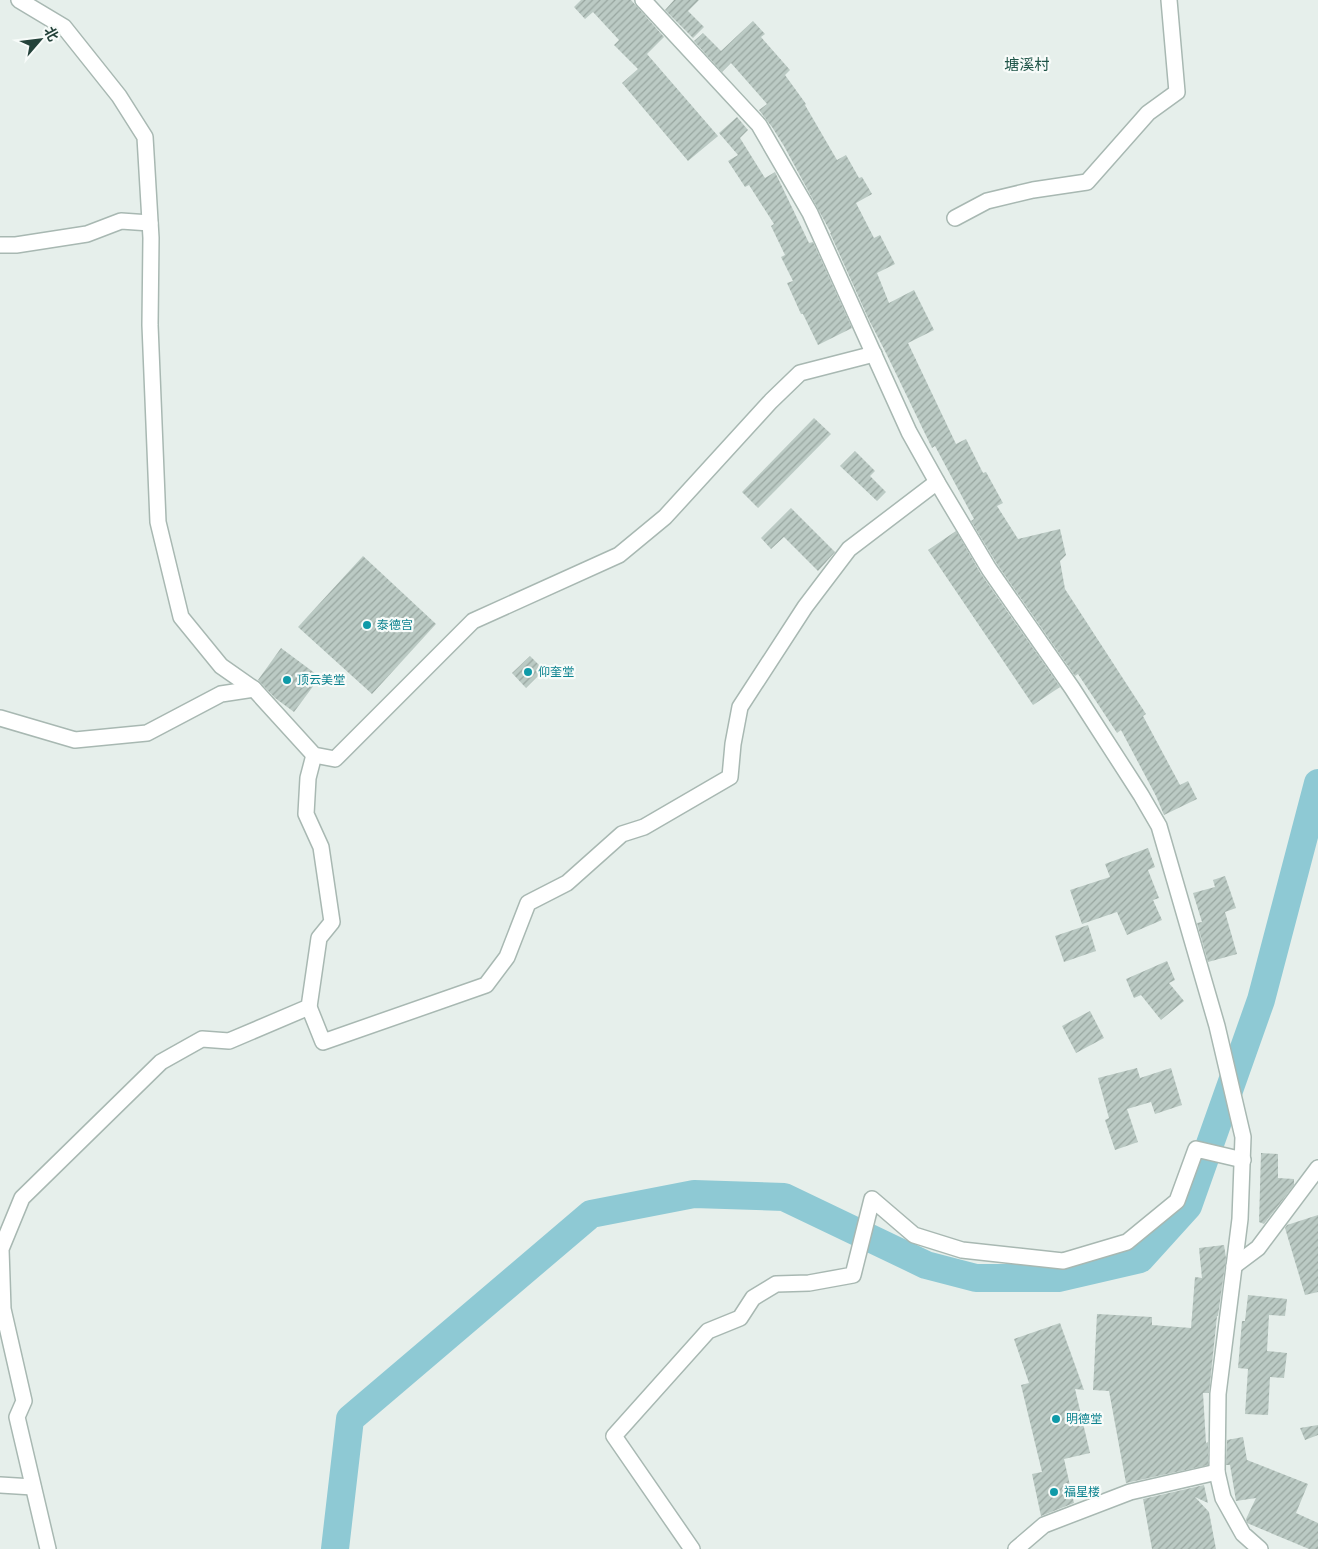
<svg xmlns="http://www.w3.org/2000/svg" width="1318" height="1549" font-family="'Public Sans','Noto Sans SC',sans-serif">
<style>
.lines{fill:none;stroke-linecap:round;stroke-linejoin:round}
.river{stroke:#8ec9d4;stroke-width:28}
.building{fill:url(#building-hatch)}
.minor-casing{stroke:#a8b8b2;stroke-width:18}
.minor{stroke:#fff;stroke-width:15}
.culture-dot{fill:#0f9aa8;stroke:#f7fbf9;stroke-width:2}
.labels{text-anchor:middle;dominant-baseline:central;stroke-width:4.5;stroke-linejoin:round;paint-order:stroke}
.culture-label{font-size:12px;fill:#0d838f;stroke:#f7fbf9;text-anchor:start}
.quarter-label{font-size:15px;fill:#1f5548;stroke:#f7fbf9}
</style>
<defs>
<pattern id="building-hatch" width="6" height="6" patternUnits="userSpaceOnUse" patternTransform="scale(1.25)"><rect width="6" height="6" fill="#bbcac4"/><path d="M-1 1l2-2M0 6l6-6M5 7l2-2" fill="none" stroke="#98a6a0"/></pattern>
</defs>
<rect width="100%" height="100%" fill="#e6efeb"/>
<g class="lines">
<path class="river" d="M335,1549L350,1419L591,1214L694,1194L784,1197L926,1265L976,1278H1058L1140,1259L1188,1206L1261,1000L1318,783"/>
</g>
<g class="building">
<path d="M581,0H631L664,37L647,54L718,136L688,161L622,83L638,69L614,45L619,40L593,12L585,19L574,7Z"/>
<path d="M674,0H699L688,11L704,27L693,38L665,10Z"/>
<path d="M753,21L765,34L761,37L790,70L785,75L806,104L805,105L837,160L846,155L859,178L862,177L872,194L856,203L874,238L880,235L895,264L877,273L889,303L914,290L934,330L908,343L956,444L966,439L983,473L986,472L1003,503L997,506L1018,539L1060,529L1066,555L1060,561L1065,589L1146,714L1143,716L1180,785L1188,781L1197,799L1164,815L1156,796L1121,730L1117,733L1078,674L1075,676L997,564L971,521L974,519L935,446L932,448L886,353L869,320L830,233H831L784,146L772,127L759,110L767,104L731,63L722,72L694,41L703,33L721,51Z"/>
<path d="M737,117L748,130L740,138L765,178L775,172L809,243L813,242L852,328L818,345L803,314H801L787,283L793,281L781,257L785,255L771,226L774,224L749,185L745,187L728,161L738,155L719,133Z"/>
<path d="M814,418L831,434L758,508L742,492Z"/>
<path d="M855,451L875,471L870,476L886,492L877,501L840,466Z"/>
<path d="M791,508L835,552L818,571L784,537L771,549L761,538Z"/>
<path d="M956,531L981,574L1060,687L1033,705L928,550Z"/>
<path d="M363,556L436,624L372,694L298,627Z"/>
<path d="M281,648L320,677L294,712L275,698L258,680Z"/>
<path d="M530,656L544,670L526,688L512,673Z"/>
<path d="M1148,848L1155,867L1148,870L1159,898L1153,900L1162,920L1127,935L1117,912L1082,924L1070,890L1110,877L1105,864Z"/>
<path d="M1225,876L1236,908L1225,912L1237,954L1208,962L1197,923L1202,922L1193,893L1215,887L1213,880Z"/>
<path d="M1088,925L1096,951L1064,962L1055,936Z"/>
<path d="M1167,961L1175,980L1169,983L1184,1001L1161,1020L1141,995L1134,998L1126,979Z"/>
<path d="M1090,1011L1104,1038L1076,1053L1062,1026Z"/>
<path d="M1137,1068L1140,1078L1171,1068L1182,1105L1155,1114L1151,1102L1127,1109L1138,1142L1115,1150L1105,1120L1109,1118L1098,1078Z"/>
<path d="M1261,1153L1278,1154V1178L1294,1179V1185L1264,1224L1259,1222Z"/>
<path d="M1318,1215V1292L1305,1295L1285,1228L1287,1225Z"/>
<path d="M1224,1245L1226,1258L1218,1316H1217L1209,1393H1203L1206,1443L1208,1442V1465L1126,1483L1109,1391L1093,1390L1097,1314L1152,1317V1325L1191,1328L1195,1277L1202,1278L1199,1248Z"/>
<path d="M1248,1295L1287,1299L1285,1316L1269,1315L1267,1351L1287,1353L1284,1378L1270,1377L1268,1415L1245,1414L1248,1369L1238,1368L1242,1321H1245Z"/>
<path d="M1060,1323L1084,1390L1075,1389L1090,1453L1064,1459L1074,1503L1041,1516L1032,1474L1042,1472L1021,1385L1029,1383L1014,1339Z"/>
<path d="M1318,1425V1435L1305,1440L1300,1428Z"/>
<path d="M1243,1437L1247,1460L1308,1484L1296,1513L1318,1523V1549H1309L1247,1523L1246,1519L1256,1498L1236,1501L1230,1465H1226L1227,1440Z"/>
<path d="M1204,1485L1208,1503L1195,1497L1209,1512L1216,1549H1152L1143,1499Z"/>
</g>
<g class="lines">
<defs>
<g id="minor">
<path d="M19,0L64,27L119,96L145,137L151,238L150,325L158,522L181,617L221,666L254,689L314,755L335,759L473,621L619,555L665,517L771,401L800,373L874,354"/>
<path d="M643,0L759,125L810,213L909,432L937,482L989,569L1072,688L1141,795L1159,826L1217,1026L1243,1137L1240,1219L1218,1394L1217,1472L1223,1498L1243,1534L1260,1549"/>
<path d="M955,218L987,201L1033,190L1087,182L1148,113L1177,92L1169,0"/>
<path d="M0,245H16L87,234L121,221L150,223"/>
<path d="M0,718L75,740L147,733L221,694L254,689"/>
<path d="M309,1007L323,1042L486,985L507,957L528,903L567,883L622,834L644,827L730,777L733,744L740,707L805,607L849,549L937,482"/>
<path d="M1234,1266L1258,1248L1318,1168"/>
<path d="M0,1485L33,1487"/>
<path d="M48,1549L17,1417L24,1401L3,1309L1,1249L22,1198L161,1062L202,1039L229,1041L309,1007L319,938L332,922L321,847L306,814L308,778L314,755"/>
<path d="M692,1549L614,1436L708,1331L740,1318L753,1298L776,1284L809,1283L853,1275L872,1199L914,1235L962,1250L1063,1261L1127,1242L1177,1201L1196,1149L1243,1160"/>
<path d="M1016,1549L1044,1525L1130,1492L1217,1472"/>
</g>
</defs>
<use href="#minor" class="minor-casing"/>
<use href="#minor" class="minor"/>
</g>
<g class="culture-dot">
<circle cx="367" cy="625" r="5"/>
<circle cx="528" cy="672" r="5"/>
<circle cx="287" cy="680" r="5"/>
<circle cx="1056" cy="1419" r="5"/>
<circle cx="1054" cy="1492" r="5"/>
</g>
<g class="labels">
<g class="culture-label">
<text x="377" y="625">泰德宫</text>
<text x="538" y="672">仰奎堂</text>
<text x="297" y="680">顶云美堂</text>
<text x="1066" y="1419">明德堂</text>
<text x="1064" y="1492">福星楼</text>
</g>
<g class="quarter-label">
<text x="1027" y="64">塘溪村</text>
</g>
</g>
<g transform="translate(40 40) rotate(62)" stroke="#f7fbf9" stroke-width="4" paint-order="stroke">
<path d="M0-4L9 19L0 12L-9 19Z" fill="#24423a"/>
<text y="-8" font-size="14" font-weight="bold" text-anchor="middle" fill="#24423a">北</text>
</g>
</svg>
